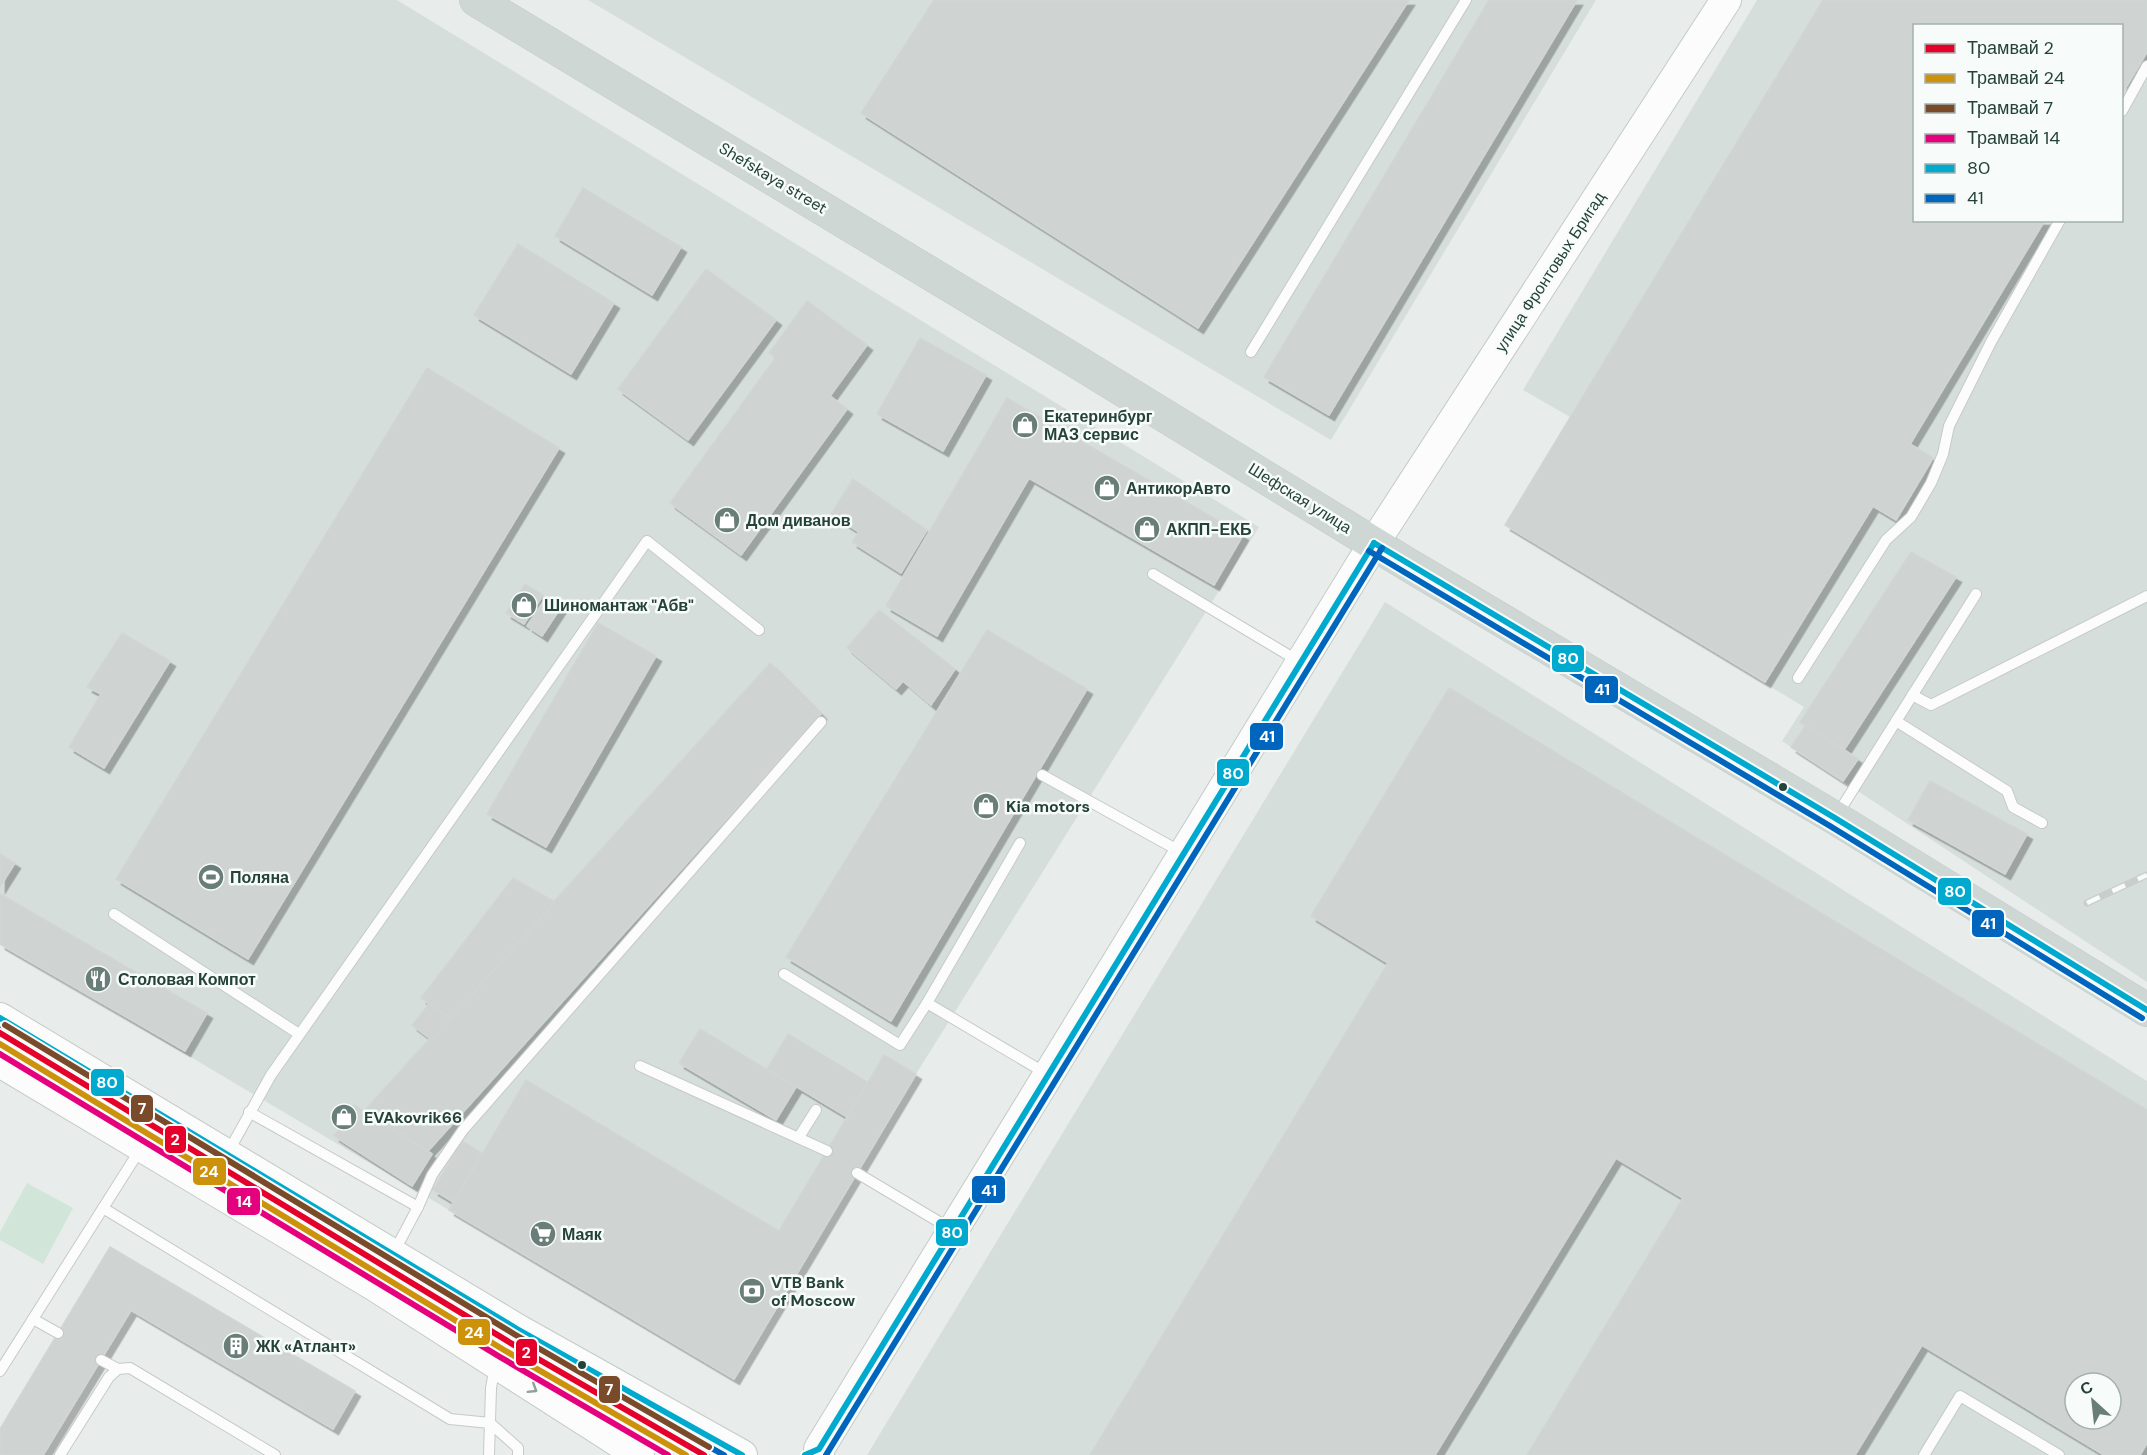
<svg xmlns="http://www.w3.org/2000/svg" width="2147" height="1455" font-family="'DM Sans',sans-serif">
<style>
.built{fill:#d6dedb;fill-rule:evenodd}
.green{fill:#d1e6d8}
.building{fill:#cfd4d2;stroke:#d1d6d4;stroke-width:1.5;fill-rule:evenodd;filter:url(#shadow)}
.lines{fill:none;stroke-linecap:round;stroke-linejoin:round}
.service-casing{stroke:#c5cac8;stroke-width:12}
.secondary-casing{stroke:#c3cbc8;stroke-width:32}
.primary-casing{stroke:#c3ccc9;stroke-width:34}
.service{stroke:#fcfcfc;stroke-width:10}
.secondary{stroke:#fcfcfc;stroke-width:30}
.primary{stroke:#cfd7d5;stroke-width:33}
.rail-casing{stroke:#c9cdcc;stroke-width:7}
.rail{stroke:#f7fbf9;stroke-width:4.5;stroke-dasharray:14;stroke-linecap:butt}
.bus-1-casing{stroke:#f7fbf9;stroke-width:10}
.bus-2-casing{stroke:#f7fbf9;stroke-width:10}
.bus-1{stroke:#00a9ce;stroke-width:6}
.bus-2{stroke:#0065bd;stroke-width:6}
.tram-1-casing{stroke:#f7fbf9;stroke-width:10}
.tram-2-casing{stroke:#f7fbf9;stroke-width:10}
.tram-3-casing{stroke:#f7fbf9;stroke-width:10}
.tram-4-casing{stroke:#f7fbf9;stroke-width:10}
.tram-1{stroke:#e4002b;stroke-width:6}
.tram-2{stroke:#cd920c;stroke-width:6}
.tram-3{stroke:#7a4b2a;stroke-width:6}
.tram-4{stroke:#e5007d;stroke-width:6}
.oneway{stroke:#909f9b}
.bus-dot{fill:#24423a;stroke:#f7fbf9;stroke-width:2}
.labels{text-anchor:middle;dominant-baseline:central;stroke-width:5;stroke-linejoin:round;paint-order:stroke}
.street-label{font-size:16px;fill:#24423a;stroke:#f7fbf9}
.poi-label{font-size:16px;font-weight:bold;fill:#24423a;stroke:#f7fbf9;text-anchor:start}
.line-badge{stroke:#f7fbf9;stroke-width:2}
.badge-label{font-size:16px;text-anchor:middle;font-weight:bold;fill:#fff}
</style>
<defs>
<filter id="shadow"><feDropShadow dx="5.5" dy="5.5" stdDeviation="0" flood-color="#0004"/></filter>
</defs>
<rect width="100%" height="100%" fill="#e8edeb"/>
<g class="built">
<path d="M0,0H397L1259,527L916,1074L734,1379L0,944ZM788,1034L868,1081L847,1117L767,1068Z"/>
<path d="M588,0H1596L1331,440Z"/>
<path d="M1757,0H2147V982L1782,741L1804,707L1505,525L1570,417L1523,390ZM1914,26H2122V220H1914Z"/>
<path d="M1385,602L2147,1081V1455H867ZM2075,1383H2111V1419H2075Z"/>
</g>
<path class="green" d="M27,1183L73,1208L43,1264L0,1240V1232Z"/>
<g class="building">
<path d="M934,0H1409L1198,328L861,113Z"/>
<path d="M1489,0H1577L1329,415L1264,377Z"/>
<path d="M1823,0H2147V52L2122,94V26H1914V220H2045L1910,444L1933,458L1896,520L1873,506L1765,682L1505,525Z"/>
<path d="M583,188L681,247L652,295L555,236Z"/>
<path d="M518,244L614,303L571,374L474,315Z"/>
<path d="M706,269L776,320L688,440L618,389Z"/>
<path d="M807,301L867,345L830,396L847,409L741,555L670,503L776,357L769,353Z"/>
<path d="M920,338L986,375L943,451L877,414Z"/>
<path d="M427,368L559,448L248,959L116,879Z"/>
<path d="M1007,398L1243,535L1214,585L1029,478L937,636L886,606Z"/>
<path d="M853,479L927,530L901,573L852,542L859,532L831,514Z"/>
<path d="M1911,552L1956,577L1844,750L1800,722Z"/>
<path d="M525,584L543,595L524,624L506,613Z"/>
<path d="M546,598L561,607L542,636L527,626Z"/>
<path d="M879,610L955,669L931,705L903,681L896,689L847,648Z"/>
<path d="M598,623L656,656L546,847L487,814Z"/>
<path d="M987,630L1087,689L891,1021L786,957Z"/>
<path d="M122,633L170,661L104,768L69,747L101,694L87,687Z"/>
<path d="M770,663L821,714L428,1151L364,1111Z"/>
<path d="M1449,688L2147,1110V1443L2140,1455H2104L1922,1345L1855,1455H1527L1683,1198L1616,1158L1435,1455H1090L1388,963L1311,916ZM2075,1383H2111V1419H2075Z"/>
<path d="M1806,725L1858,759L1843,781L1791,747Z"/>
<path d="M1930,781L2027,834L2005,874L1908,820Z"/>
<path d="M0,854L15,863L0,887Z"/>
<path d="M513,878L555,902L450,1019L421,998Z"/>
<path d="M0,894L207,1013L185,1051L0,944Z"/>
<path d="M429,1004L450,1019L432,1040L412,1025Z"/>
<path d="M700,1029L796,1087L776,1120L679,1063Z"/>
<path d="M788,1034L868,1082L847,1117L767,1069Z"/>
<path d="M884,1055L916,1074L734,1379L449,1210L526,1080L779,1231Z"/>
<path d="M354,1105L432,1154L412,1186L334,1136Z"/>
<path d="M462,1141L482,1153L453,1202L433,1190Z"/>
<path d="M110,1247L355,1391L333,1429L131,1310L43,1455H0V1429Z"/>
</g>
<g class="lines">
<defs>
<g id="service">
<path d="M2122,111L2147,66"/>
<path d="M1251,352L1466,0"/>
<path d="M1153,574L1300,662"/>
<path d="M1798,678L1886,540L1911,517L1931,483L1943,454L1949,426L1991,342L2060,220"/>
<path d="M1912,695L1931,705L2147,596"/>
<path d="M1896,721L2007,791L2013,807L2042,823"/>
<path d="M1042,775L1183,853"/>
<path d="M1837,815L1976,594"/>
<path d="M114,914L299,1034"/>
<path d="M784,974L900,1045L927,1003L1047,1074"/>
<path d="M927,1003L1020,843"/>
<path d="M640,1066L827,1151"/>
<path d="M249,1112L418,1207"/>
<path d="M799,1137L816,1110"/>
<path d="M857,1173L951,1229"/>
<path d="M210,1185L271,1075L647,541L759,630"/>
<path d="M103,1208L450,1419L490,1423L518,1448V1455"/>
<path d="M377,1284L418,1207L432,1175L463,1130L821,722"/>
<path d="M33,1319L58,1333"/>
<path d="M101,1360L118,1369"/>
<path d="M0,1371L160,1118"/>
<path d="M60,1455L109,1377L118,1369L130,1368L275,1455"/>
<path d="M489,1455L491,1388L495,1365L516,1332"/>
<path d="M1924,1455L1960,1396L2059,1455"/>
</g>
<g id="secondary">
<path d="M0,1018L517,1329L742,1455"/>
<path d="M0,1062L375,1286L639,1455"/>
<path d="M819,1455V1449L1374,543L1726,0"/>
</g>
<path id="primary" d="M476,0L1069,357L1407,564L1835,818L2147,1010"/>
</defs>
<use href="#service" class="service-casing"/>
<use href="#secondary" class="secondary-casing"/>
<use href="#primary" class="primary-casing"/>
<use href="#service" class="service"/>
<use href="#secondary" class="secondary"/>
<use href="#primary" class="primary"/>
<defs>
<path id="rail" d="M2087,903L2147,875"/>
</defs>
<use href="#rail" class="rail-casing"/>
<use href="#rail" class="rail"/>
<defs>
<g id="bus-1">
<path d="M1374,543L1835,818L2147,1010"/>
<path d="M0,1018L517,1329L742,1455"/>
<path d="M805,1455L819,1449L1374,543"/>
</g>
<g id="bus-2">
<path d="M1369,551L1830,826L2142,1018"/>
<path d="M0,1029L512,1337L724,1455"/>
<path d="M826,1455L1382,548"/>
</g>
</defs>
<use href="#bus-1" class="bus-1-casing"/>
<use href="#bus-2" class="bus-2-casing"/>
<use href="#bus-1" class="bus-1"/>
<use href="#bus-2" class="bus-2"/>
<defs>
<path id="tram-1" d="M0,1033L509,1342L704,1455"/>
<path id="tram-2" d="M0,1044L504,1350L686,1455"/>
<path id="tram-3" d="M5,1025L514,1334L709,1447"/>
<path id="tram-4" d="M0,1054L500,1357L668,1455"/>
</defs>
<use href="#tram-1" class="tram-1-casing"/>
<use href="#tram-2" class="tram-2-casing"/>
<use href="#tram-3" class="tram-3-casing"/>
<use href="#tram-4" class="tram-4-casing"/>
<use href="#tram-1" class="tram-1"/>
<use href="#tram-2" class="tram-2"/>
<use href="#tram-3" class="tram-3"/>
<use href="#tram-4" class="tram-4"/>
</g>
<defs><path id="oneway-chevron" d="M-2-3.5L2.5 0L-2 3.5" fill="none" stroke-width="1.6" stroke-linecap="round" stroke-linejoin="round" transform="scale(1.5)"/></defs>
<use class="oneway" href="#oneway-chevron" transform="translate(533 1389) rotate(32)"/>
<defs>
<symbol id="shop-disc" viewBox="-11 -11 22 22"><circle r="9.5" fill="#697e78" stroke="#f7fbf9"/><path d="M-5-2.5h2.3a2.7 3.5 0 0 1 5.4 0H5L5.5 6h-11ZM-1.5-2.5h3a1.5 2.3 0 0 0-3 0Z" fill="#fff"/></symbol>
<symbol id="stadium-disc" viewBox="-11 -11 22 22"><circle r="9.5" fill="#697e78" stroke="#f7fbf9"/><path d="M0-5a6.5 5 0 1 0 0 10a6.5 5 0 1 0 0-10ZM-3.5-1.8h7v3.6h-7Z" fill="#fff"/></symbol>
<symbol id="restaurant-disc" viewBox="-11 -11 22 22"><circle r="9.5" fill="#697e78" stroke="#f7fbf9"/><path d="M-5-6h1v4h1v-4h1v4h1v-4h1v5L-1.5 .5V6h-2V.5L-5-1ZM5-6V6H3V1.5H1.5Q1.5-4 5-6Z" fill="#fff"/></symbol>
<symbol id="supermarket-disc" viewBox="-11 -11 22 22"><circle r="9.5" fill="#697e78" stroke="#f7fbf9"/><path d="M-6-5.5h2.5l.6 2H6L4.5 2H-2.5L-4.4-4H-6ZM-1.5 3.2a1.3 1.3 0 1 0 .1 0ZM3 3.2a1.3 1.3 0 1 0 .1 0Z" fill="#fff"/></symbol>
<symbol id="bank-disc" viewBox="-11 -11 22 22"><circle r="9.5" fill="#697e78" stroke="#f7fbf9"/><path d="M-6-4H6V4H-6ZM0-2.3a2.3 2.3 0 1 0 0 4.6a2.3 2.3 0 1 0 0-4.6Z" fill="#fff"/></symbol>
<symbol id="building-disc" viewBox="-11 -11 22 22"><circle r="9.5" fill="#697e78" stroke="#f7fbf9"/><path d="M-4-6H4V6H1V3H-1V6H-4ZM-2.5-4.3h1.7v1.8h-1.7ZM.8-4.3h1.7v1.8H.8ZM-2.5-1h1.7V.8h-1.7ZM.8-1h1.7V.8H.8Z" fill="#fff"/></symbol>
</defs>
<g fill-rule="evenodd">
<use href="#shop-disc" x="1010" y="410" width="30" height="30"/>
<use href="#shop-disc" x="1092" y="473" width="30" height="30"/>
<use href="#shop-disc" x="712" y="505" width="30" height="30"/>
<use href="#shop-disc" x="1132" y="514" width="30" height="30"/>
<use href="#shop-disc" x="509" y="590" width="30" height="30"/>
<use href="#shop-disc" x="971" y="791" width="30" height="30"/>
<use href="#stadium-disc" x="196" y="862" width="30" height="30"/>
<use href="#restaurant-disc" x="83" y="964" width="30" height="30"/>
<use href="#shop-disc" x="329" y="1102" width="30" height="30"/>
<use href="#supermarket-disc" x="528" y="1219" width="30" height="30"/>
<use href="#bank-disc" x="737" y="1276" width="30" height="30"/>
<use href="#building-disc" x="221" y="1331" width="30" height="30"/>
</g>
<g class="bus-dot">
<circle cx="1783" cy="787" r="5"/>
<circle cx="582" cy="1365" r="5"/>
</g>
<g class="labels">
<g class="street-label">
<text transform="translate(773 178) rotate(31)">Shefskaya street</text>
<text transform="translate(1550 272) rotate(-57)">улица Фронтовых Бригад</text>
<text transform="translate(1300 498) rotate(32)">Шефская улица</text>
</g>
<g class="poi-label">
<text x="1044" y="416">Екатеринбург<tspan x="1044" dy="18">МАЗ сервис</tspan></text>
<text x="1126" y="488">АнтикорАвто</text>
<text x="746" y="520">Дом диванов</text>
<text x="1166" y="529">АКПП-ЕКБ</text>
<text x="544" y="605">Шиномантаж "Абв"</text>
<text x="1006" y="806">Kia motors</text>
<text x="230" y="877">Поляна</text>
<text x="118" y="979">Столовая Компот</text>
<text x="364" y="1117">EVAkovrik66</text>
<text x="562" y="1234">Маяк</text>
<text x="771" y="1282">VTB Bank<tspan x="771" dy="18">of Moscow</tspan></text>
<text x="256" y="1346">ЖК «Атлант»</text>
</g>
</g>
<g class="line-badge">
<rect x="1551" y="644" width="34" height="29" rx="6" fill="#00a9ce"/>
<rect x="1584" y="675" width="35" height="29" rx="6" fill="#0065bd"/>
<rect x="1249" y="722" width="35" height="29" rx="6" fill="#0065bd"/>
<rect x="1216" y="758" width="34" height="29" rx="6" fill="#00a9ce"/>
<rect x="1937" y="877" width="35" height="29" rx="6" fill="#00a9ce"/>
<rect x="1971" y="909" width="34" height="29" rx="6" fill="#0065bd"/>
<rect x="90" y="1068" width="35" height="29" rx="6" fill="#00a9ce"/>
<rect x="130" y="1094" width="24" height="29" rx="6" fill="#7a4b2a"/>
<rect x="164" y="1125" width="23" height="29" rx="6" fill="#e4002b"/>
<rect x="192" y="1157" width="35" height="29" rx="6" fill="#cd920c"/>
<rect x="971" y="1175" width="35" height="29" rx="6" fill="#0065bd"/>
<rect x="226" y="1187" width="35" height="29" rx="6" fill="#e5007d"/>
<rect x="935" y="1218" width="34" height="29" rx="6" fill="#00a9ce"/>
<rect x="457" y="1318" width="34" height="28" rx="6" fill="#cd920c"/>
<rect x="515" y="1338" width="23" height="29" rx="6" fill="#e4002b"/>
<rect x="598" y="1375" width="23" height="29" rx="6" fill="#7a4b2a"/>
</g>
<g class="badge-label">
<text x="1568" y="664">80</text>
<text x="1602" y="695">41</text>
<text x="1267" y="742">41</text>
<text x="1233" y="779">80</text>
<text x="1955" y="897">80</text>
<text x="1988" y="929">41</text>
<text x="107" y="1088">80</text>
<text x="142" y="1114">7</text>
<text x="175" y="1145">2</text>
<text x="209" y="1177">24</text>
<text x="989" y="1196">41</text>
<text x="244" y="1207">14</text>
<text x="952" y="1238">80</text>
<text x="474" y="1338">24</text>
<text x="526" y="1358">2</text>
<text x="609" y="1395">7</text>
</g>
<rect x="1913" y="24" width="210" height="198" fill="#f7fbf9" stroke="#a3b1ad" stroke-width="1.5"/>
<rect x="1925" y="44" width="30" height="9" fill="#e4002b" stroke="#a3b1ad" stroke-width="1.5"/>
<text x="1967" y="54" font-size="18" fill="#24423a">Трамвай 2</text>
<rect x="1925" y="74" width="30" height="9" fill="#cd920c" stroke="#a3b1ad" stroke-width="1.5"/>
<text x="1967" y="84" font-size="18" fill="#24423a">Трамвай 24</text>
<rect x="1925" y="104" width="30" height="9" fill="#7a4b2a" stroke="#a3b1ad" stroke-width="1.5"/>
<text x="1967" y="114" font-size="18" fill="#24423a">Трамвай 7</text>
<rect x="1925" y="134" width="30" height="9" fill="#e5007d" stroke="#a3b1ad" stroke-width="1.5"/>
<text x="1967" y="144" font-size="18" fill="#24423a">Трамвай 14</text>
<rect x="1925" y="164" width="30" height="9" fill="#00a9ce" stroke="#a3b1ad" stroke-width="1.5"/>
<text x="1967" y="174" font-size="18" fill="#24423a">80</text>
<rect x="1925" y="194" width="30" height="9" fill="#0065bd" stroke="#a3b1ad" stroke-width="1.5"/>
<text x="1967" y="204" font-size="18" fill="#24423a">41</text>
<g transform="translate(2093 1401) rotate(333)"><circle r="28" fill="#f7fbf9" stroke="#a3b1ad" stroke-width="1.5"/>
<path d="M0-4.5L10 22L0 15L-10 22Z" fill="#697e78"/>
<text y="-9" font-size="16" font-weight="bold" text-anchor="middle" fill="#24423a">С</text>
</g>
</svg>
